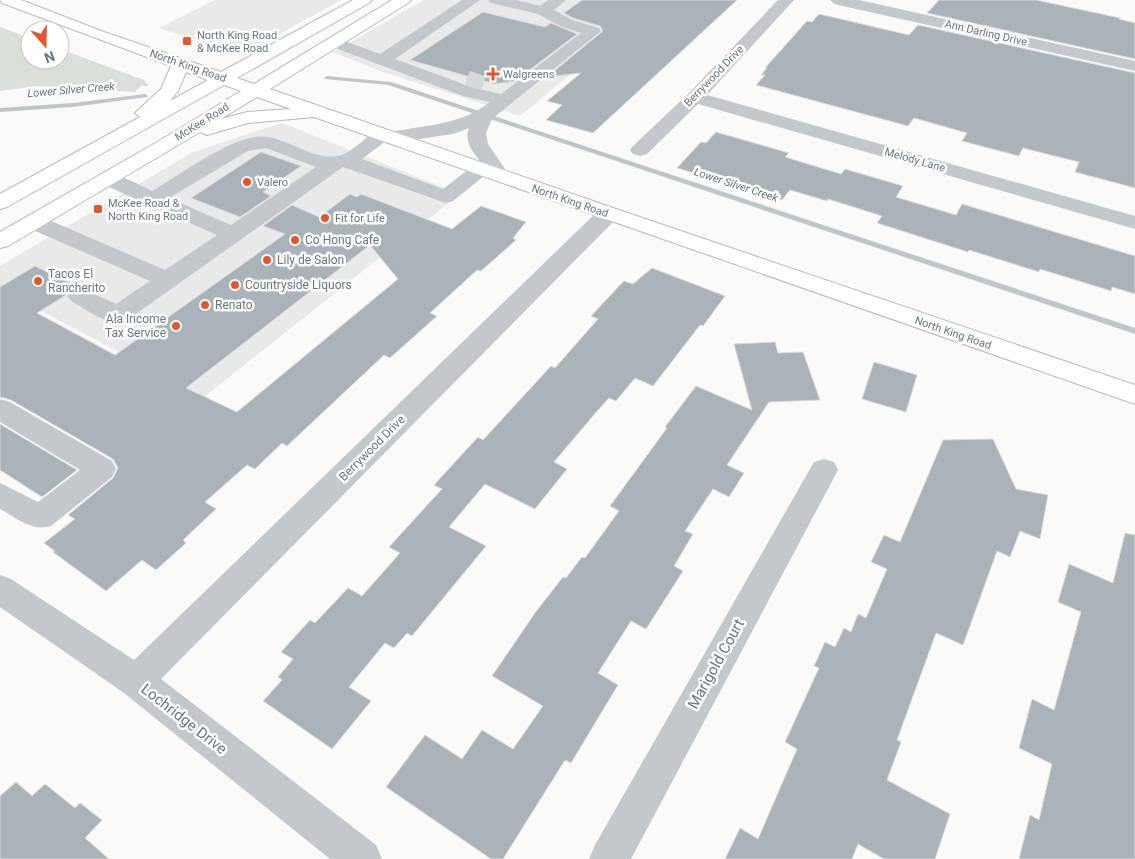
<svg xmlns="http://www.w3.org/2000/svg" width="1135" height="859" font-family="Roboto,sans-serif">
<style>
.built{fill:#e8e9e9}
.green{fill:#dadfd7}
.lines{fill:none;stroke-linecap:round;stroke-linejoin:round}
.stream{fill:#bbc7cb;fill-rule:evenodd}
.building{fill:#aab3b9;stroke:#dcdcda;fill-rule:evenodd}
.minor-tunnel{stroke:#d5d9db;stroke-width:17;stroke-dasharray:17 9;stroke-linecap:butt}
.major-casing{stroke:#b5babe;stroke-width:2}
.minor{fill:#c3c8cc;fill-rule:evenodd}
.major{fill:#fff;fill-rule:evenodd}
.poi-dot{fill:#e4572e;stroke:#fff;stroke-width:2}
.labels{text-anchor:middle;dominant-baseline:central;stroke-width:5;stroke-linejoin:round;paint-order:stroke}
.far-street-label{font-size:11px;fill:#657683;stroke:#fff}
.far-poi-label{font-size:11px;fill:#657683;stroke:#fff;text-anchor:start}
.far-water-label{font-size:11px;font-style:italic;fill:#60757c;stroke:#fff}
.poi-label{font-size:12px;fill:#657683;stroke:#fff;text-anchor:start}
.street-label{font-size:12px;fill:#657683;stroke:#fff}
.near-street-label{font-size:15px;fill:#657683;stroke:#fff}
</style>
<rect width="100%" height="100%" fill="#fafaf8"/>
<g class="built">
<path d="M215,0H341L242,55L159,28Z"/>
<path d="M424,0H660L520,116L380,71L333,52Z"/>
<path d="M282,123L460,194L204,397L0,289V266L193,152Z"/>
</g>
<path class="green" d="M0,27L30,38V60H60V49L144,80L149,86H141L135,92L37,86L0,91Z"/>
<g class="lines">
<g class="stream">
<path d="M327,76L391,82L1135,328V334L388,85L325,79L324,78Z"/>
<path d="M145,94L148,96L147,97L73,107L0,112V108L73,103Z"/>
</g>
</g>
<g class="building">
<path d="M582,0H737L593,133L546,120L562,105L547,101L581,73L547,77L603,31L600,26L573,18L564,13Z"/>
<path d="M939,0H1036L1120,18L1119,19L1135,23V59L927,13Z"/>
<path d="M483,12L545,27L551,23L577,34L515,81L495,84L410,60Z"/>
<path d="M819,14L909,35L918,25L1135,73V188L1075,172L1079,162L1023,148L1019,156L962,141L967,133L914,118L908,126L756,85L765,75H761L767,68H765L807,21L812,22Z"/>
<path d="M716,132L789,153L785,157L841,174L845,169L903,186L896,197L956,215L962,204L1135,256V294L1112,287L1111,291L1040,269L1039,272L969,250L968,252L877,223L882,216L828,199L827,201L790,190L782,200L677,168L701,142L706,143Z"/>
<path d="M261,152L301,166L263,192L271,196L240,217L191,198Z"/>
<path d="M350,194L357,197L361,194L452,229L481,206L526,222L513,238L516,240L481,271L477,270L430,313L437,316L390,358L384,355L287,446L282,443L255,469L247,465L205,502L216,509L183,540L186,543L156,570L142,560L106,591L53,552L55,551L44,543L75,519L68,515L113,478L118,468L113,459L11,400L0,397V287L35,266L78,287L70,289L66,295L37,313L115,355L285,234L263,226L292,205L319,217ZM370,245L398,279L237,412L186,388Z"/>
<path d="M652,268L725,296L703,326L700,325L653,386L635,378L616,401L609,398L597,411L554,462L567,469L535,509L485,484L449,527L486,546L412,636L407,633L394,648L385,643L349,687L371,701L332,749L263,701L282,680L278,677L293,659L281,652L310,620L315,623L348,588L362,596L400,553L389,547L442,489L434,485L478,437L483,440L551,366L555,368L598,319L591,316L624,281L633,284Z"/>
<path d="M775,342L778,353L803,352L820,400L769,402L727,465L744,473L729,497L713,489L685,531L693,534L674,566L683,571L646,629L631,621L598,673L618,685L571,763L565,760L503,859H491L386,787L425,735L462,759L482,730L513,749L543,706L492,676L535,613L563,577L566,578L582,557L585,558L619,511L610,506L667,428L665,427L696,386L752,410L734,344Z"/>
<path d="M874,362L917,375L906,412L862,399Z"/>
<path d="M0,424L77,470L42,497L0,470Z"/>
<path d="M993,439L1016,489L1048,495L1040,539L1020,531L1010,557L997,551L963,645L936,633L897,740L901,742L887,780L950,814L935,859H884L858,844L852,859H725L740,828L758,839L797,749L785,742L819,668L814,666L825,642L835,647L844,628L851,632L858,614L866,618L887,569L871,562L884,535L900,542L943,440Z"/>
<path d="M1125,533L1135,535V859H1019L1030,815L1039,820L1052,764L1019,748L1032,699L1054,710L1081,612L1058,602L1069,564L1113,583Z"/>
<path d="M16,782L32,796L45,784L75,808L80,803L102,820L85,838L109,859H0V796Z"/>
</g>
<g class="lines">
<path class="minor-tunnel" d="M467,79L488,86"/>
<defs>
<path id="major" d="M0,0H21L104,32L221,72L353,0H372L369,3L237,78L254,84L392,0H411L408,3L270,89L616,209L1135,385V404L314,117L248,123L207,135L200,132L8,246L0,248V232L159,141L241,91L224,85L7,207L0,209V194L140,117L135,113L161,89L171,66L2,3ZM186,72L208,80L170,101L178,91ZM257,97L291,109L247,112L221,119Z"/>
</defs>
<use href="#major" class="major-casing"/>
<g class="minor">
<path d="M462,0H480L395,59L474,88L501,94L581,33L560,26L538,14L491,3L488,0H516L540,6L548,0H566L554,10L572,20L599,28L601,31L492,119L486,133L488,144L510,176L507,180L500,182L493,180L488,173L453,201L446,203L343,167L126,321C107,326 87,310 71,301L67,296L71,291L79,288L87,291L116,304L150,281L26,227L23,222L26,217L34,216L42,217L165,270L217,235L100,183L97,179L100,175C116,171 137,184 152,191C181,174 222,143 254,137C285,132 312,164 342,155C351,152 368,136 376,130L383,128L391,132C426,125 461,125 490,102L463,96L327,45L325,42L327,39L333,37L380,54ZM469,128C463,141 474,153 481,163L474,165L443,189L362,159L386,141L392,143L453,134ZM266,148L316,167L231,225L169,198L248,151Z"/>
<path d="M778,0H794L707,95L1135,216V229L698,104L647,154L640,156L633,154L630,150L633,146L689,93Z"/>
<path d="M830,0H859L1135,61V71L838,5L833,3Z"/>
<path d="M608,208L616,209L619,214L616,219L161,679L376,845L382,859H330L124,693L0,607V575L11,579L134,660L600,209Z"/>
<path d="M0,399L10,402L112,461L116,469L112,477L51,526C31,532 17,518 0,509V483L38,502L80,470L0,422Z"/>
<path d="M824,459L834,462L838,470L631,859H589L595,845L814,462Z"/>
</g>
<use href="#major" class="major"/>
</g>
<g class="poi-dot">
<rect x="182" y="36" width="10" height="10" rx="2.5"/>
<path d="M490.5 66.5h5v5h5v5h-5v5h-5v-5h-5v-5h5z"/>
<circle cx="247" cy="182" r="5"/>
<rect x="93" y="204" width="10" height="10" rx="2.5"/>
<circle cx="325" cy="218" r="5"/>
<circle cx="295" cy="240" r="5"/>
<circle cx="267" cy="260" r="5"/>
<circle cx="38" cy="281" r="5"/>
<circle cx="235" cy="285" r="5"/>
<circle cx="205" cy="305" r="5"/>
<circle cx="176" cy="326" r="5"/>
</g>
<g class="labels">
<g class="far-street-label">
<text transform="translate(986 33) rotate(13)">Ann Darling Drive</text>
<text transform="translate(188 66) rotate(19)">North King Road</text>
<text transform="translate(714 76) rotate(-46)">Berrywood Drive</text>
<text transform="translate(202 122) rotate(-32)">McKee Road</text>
<text transform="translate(915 160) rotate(16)">Melody Lane</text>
<text transform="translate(570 201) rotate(19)">North King Road</text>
<text transform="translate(953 333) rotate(19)">North King Road</text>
</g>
<g class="far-poi-label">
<text x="197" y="35">North King Road<tspan x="197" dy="13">&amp; McKee Road</tspan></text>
<text x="503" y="74">Walgreens</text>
<text x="257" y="182">Valero</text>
<text x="108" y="203">McKee Road &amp;<tspan x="108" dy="13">North King Road</tspan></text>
<text x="335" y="218">Fit for Life</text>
</g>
<g class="far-water-label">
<text transform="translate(71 90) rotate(-5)">Lower Silver Creek</text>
<text transform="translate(736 185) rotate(18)">Lower Silver Creek</text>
</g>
<g class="poi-label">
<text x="305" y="240">Co Hong Cafe</text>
<text x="277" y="260">Lily de Salon</text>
<text x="48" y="274">Tacos El<tspan x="48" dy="14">Rancherito</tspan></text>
<text x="245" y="285">Countryside Liquors</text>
<text x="215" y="305">Renato</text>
<text x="166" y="319" text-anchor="end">Ala Income<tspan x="166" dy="14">Tax Service</tspan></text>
</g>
<g class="street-label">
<text transform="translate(372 448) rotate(-45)">Berrywood Drive</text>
</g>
<g class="near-street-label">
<text transform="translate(716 664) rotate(-61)">Marigold Court</text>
<text transform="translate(184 719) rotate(38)">Lochridge Drive</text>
</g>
</g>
<g transform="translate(45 45) rotate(160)"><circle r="24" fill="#ffffff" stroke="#c1c8cd"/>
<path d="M0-4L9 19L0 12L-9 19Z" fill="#e4572e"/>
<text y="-8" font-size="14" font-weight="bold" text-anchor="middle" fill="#657683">N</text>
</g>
</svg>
